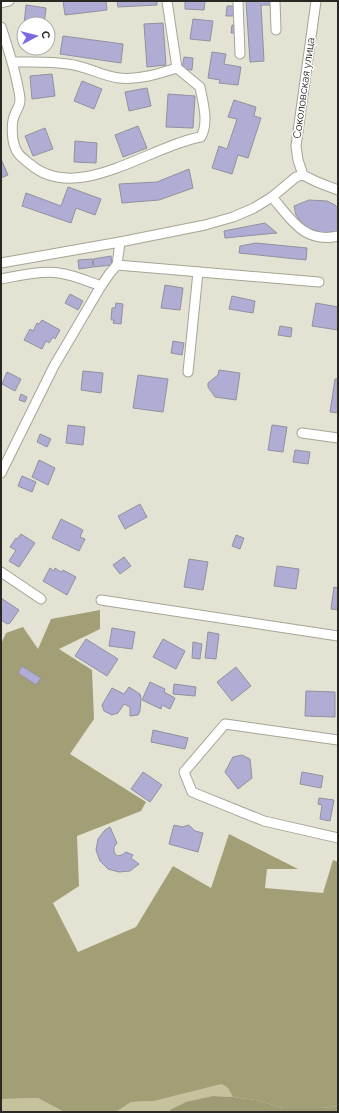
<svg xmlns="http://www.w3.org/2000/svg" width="339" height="1113" font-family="Raleway,sans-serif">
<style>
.green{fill:#c5c29d}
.forest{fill:#a29f77}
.water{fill:#9f9c75}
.building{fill:#afadd3;stroke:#91919f}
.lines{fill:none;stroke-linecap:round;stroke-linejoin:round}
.minor-casing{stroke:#a5a495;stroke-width:11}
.minor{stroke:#fff;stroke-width:9}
.labels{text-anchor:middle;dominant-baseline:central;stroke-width:3;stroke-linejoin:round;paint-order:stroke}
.street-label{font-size:11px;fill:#292823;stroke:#fff}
</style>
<rect width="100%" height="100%" fill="#e3e2d3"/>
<g class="green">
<path d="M222,1084L228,1088L233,1097L213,1096L170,1110L169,1112H116L131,1102L154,1101Z"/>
<path d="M38,1098L64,1112H1V1099Z"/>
</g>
<path class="forest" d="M100,610V629L59,649L92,670L94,719L70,754L146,802L141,811L77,836L79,886L53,903L78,952L136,927L173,866L211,888L229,834L298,869H267L265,888L323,893L333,860L338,862V1106L322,1108H282L257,1100L233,1097L228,1088L222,1084L154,1101L131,1102L116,1112H64L38,1098L1,1099V644L6,633L23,627L38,649L51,619Z"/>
<path class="water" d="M213,1096L233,1097L257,1100L282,1108H322L338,1106V1112H169L170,1110L186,1102Z"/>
<g class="building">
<path d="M63,1H106L107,10L65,15Z"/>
<path d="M117,1H157V5L118,7Z"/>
<path d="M185,1H205L204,10L185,9Z"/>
<path d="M246,1H271V5H261L264,61L250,62Z"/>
<path d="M26,5L46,8L44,24H24Z"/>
<path d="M227,6H237L236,16H226Z"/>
<path d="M193,19L213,21L210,41L190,39Z"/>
<path d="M163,23L166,65L147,67L144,24Z"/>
<path d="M232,25L238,26L237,33H231Z"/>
<path d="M24,27V48H42V51L22,49Z"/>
<path d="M63,36L123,44L121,63L60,54Z"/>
<path d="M212,52L226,54L224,64L241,67L238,85L219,83L220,80L208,78Z"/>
<path d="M184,57L193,58L192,70L182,69Z"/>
<path d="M52,74L55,96L32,99L30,76Z"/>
<path d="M82,81L102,89L94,109L74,101Z"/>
<path d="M147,88L151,106L129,111L125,92Z"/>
<path d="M168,94L195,96L193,128L166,127Z"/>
<path d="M234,100L256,107L254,116L261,118L248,158L238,155L232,174L212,168L219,146L227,149L237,119L228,117Z"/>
<path d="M138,126L147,148L123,157L115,135Z"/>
<path d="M45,128L53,149L33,156L25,136Z"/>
<path d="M75,141L97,143L96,163L74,162Z"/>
<path d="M1,159L8,175L1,178Z"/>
<path d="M189,169L193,188L159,200L122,203L119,184L157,182Z"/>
<path d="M68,187L101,199L95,215L76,208L71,223L22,206L26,193L61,206Z"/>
<path d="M309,200L327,201L335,205L338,208V231L323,233L308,228L301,222L296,215L294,206Z"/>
<path d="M265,223L277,233L225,238L224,231Z"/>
<path d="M256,243L307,248L306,260L239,253L240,246Z"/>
<path d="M111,256L112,265L94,267L93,259Z"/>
<path d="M92,259L93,267L79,269L78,260Z"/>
<path d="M165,285L183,288L180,310L161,308Z"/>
<path d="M70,294L83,301L78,310L65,303Z"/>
<path d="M232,296L255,301L253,313L229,309Z"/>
<path d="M116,303L123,304L121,324L113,323L114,320H111L112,308H115Z"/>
<path d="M316,303L338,307V330L312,326Z"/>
<path d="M42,320L60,330L55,339L53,337L49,343L46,341L42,349L24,340L30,329L33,331L37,323L39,324Z"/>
<path d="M280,326L292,328L291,337L278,335Z"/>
<path d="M173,341L184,343L182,355L171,353Z"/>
<path d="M219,370L240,373L236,400L215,397L208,387V383L218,375Z"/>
<path d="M83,371L103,373L101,393L81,390Z"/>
<path d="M7,372L21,379L15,391L2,384Z"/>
<path d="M138,375L168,379L163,412L133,408Z"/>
<path d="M335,379H338V413L330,412Z"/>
<path d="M21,394L27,397L25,402L19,400Z"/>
<path d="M68,425L85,427L83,445L66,443Z"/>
<path d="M272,425L287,427L283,452L268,450Z"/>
<path d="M40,434L51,439L47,447L37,442Z"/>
<path d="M295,450L310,452L308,464L293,462Z"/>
<path d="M39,460L55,468L48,485L32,477Z"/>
<path d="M22,476L36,482L32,492L18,486Z"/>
<path d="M140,504L147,517L125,529L118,516Z"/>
<path d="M61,519L83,530L80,537L85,539L79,551L52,538Z"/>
<path d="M21,534L35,543L19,567L9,561L16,550L10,547L16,538L17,539Z"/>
<path d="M236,535L244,538L240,549L232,546Z"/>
<path d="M124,557L131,566L120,574L113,565Z"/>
<path d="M189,559L208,562L203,590L184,587Z"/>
<path d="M277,566L299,569L296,589L274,586Z"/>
<path d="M50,568L54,571L55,568L61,572L63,570L76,577L67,595L43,581Z"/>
<path d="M334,587L338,588V610L331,609Z"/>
<path d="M1,598L19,610L10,623L7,624L1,620Z"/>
<path d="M112,628L135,632L132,649L109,646Z"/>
<path d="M208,632L219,634L216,659L205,658Z"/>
<path d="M86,639L118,659L107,676L75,656Z"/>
<path d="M163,639L185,651L176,669L153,657Z"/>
<path d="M193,642L202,644L200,659L192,658Z"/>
<path d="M22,666L41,678L36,685L18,673Z"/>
<path d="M236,667L251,686L232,701L217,682Z"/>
<path d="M150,682L165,689L164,692L175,698L170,709L162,705L161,709L142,700Z"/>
<path d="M174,684L196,687L195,696L173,694Z"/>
<path d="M129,687L140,694L141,698L140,711L138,715L130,716V707L124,704L118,713L112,715L104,711L102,705L112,688L124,694Z"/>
<path d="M306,691L335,692V717L305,716Z"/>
<path d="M153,730L188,738L185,749L151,742Z"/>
<path d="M242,755L250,759L252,778L238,789L225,772L233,757Z"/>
<path d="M143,772L162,785L150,802L131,789Z"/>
<path d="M302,772L323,776L321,788L300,784Z"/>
<path d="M319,798L334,800L330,821L320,819L322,805L318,804Z"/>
<path d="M174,825L182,827L189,825L195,831L203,833L198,852L169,844Z"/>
<path d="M110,827L117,843L114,847V852L117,856L122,855L126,852L133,855L131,858L139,864L130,871L119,872L108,869L100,861L96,850L98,839L105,830Z"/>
</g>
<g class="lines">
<defs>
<g id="minor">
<path d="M238,1L240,54"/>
<path d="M275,1L276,30"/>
<path d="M1,3L9,1"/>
<path d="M1,27C7,45 13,63 17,82C18,88 20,94 20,100C20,106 17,109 15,114C11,122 12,132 13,140C16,154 20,156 30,164C77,205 151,145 201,137C209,122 203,103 200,87L177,68L167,1"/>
<path d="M13,62C31,62 50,61 68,64C86,66 102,76 119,78C139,80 158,74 177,68"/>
<path d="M303,175L298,160L296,146L316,1"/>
<path d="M272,197C291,219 304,244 338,236"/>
<path d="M1,263L120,242L205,225L233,217L254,208L272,197L296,177L303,175L317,182L338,190"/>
<path d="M117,265L319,282"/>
<path d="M1,279C17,276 43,270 59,273C74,275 87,281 101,286"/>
<path d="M188,372L198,272"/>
<path d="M302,433L338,438"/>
<path d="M1,473L54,366L101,286L110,273L117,265L120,242"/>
<path d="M1,572L41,599"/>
<path d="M101,600L338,636"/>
<path d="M338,740L225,724L184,772L192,792L264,821L338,838"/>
</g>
</defs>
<use href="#minor" class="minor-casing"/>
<use href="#minor" class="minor"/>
</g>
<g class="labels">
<g class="street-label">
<text transform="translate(304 88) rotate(-82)">Соколовская улица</text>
</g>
</g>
<rect width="339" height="1113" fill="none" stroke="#292823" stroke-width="4"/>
<g transform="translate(36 36) rotate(83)"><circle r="19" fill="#ffffff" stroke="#a9a9a7"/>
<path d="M0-3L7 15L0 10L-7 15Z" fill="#7d68e3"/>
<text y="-6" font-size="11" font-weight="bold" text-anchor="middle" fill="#292823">С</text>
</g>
</svg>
